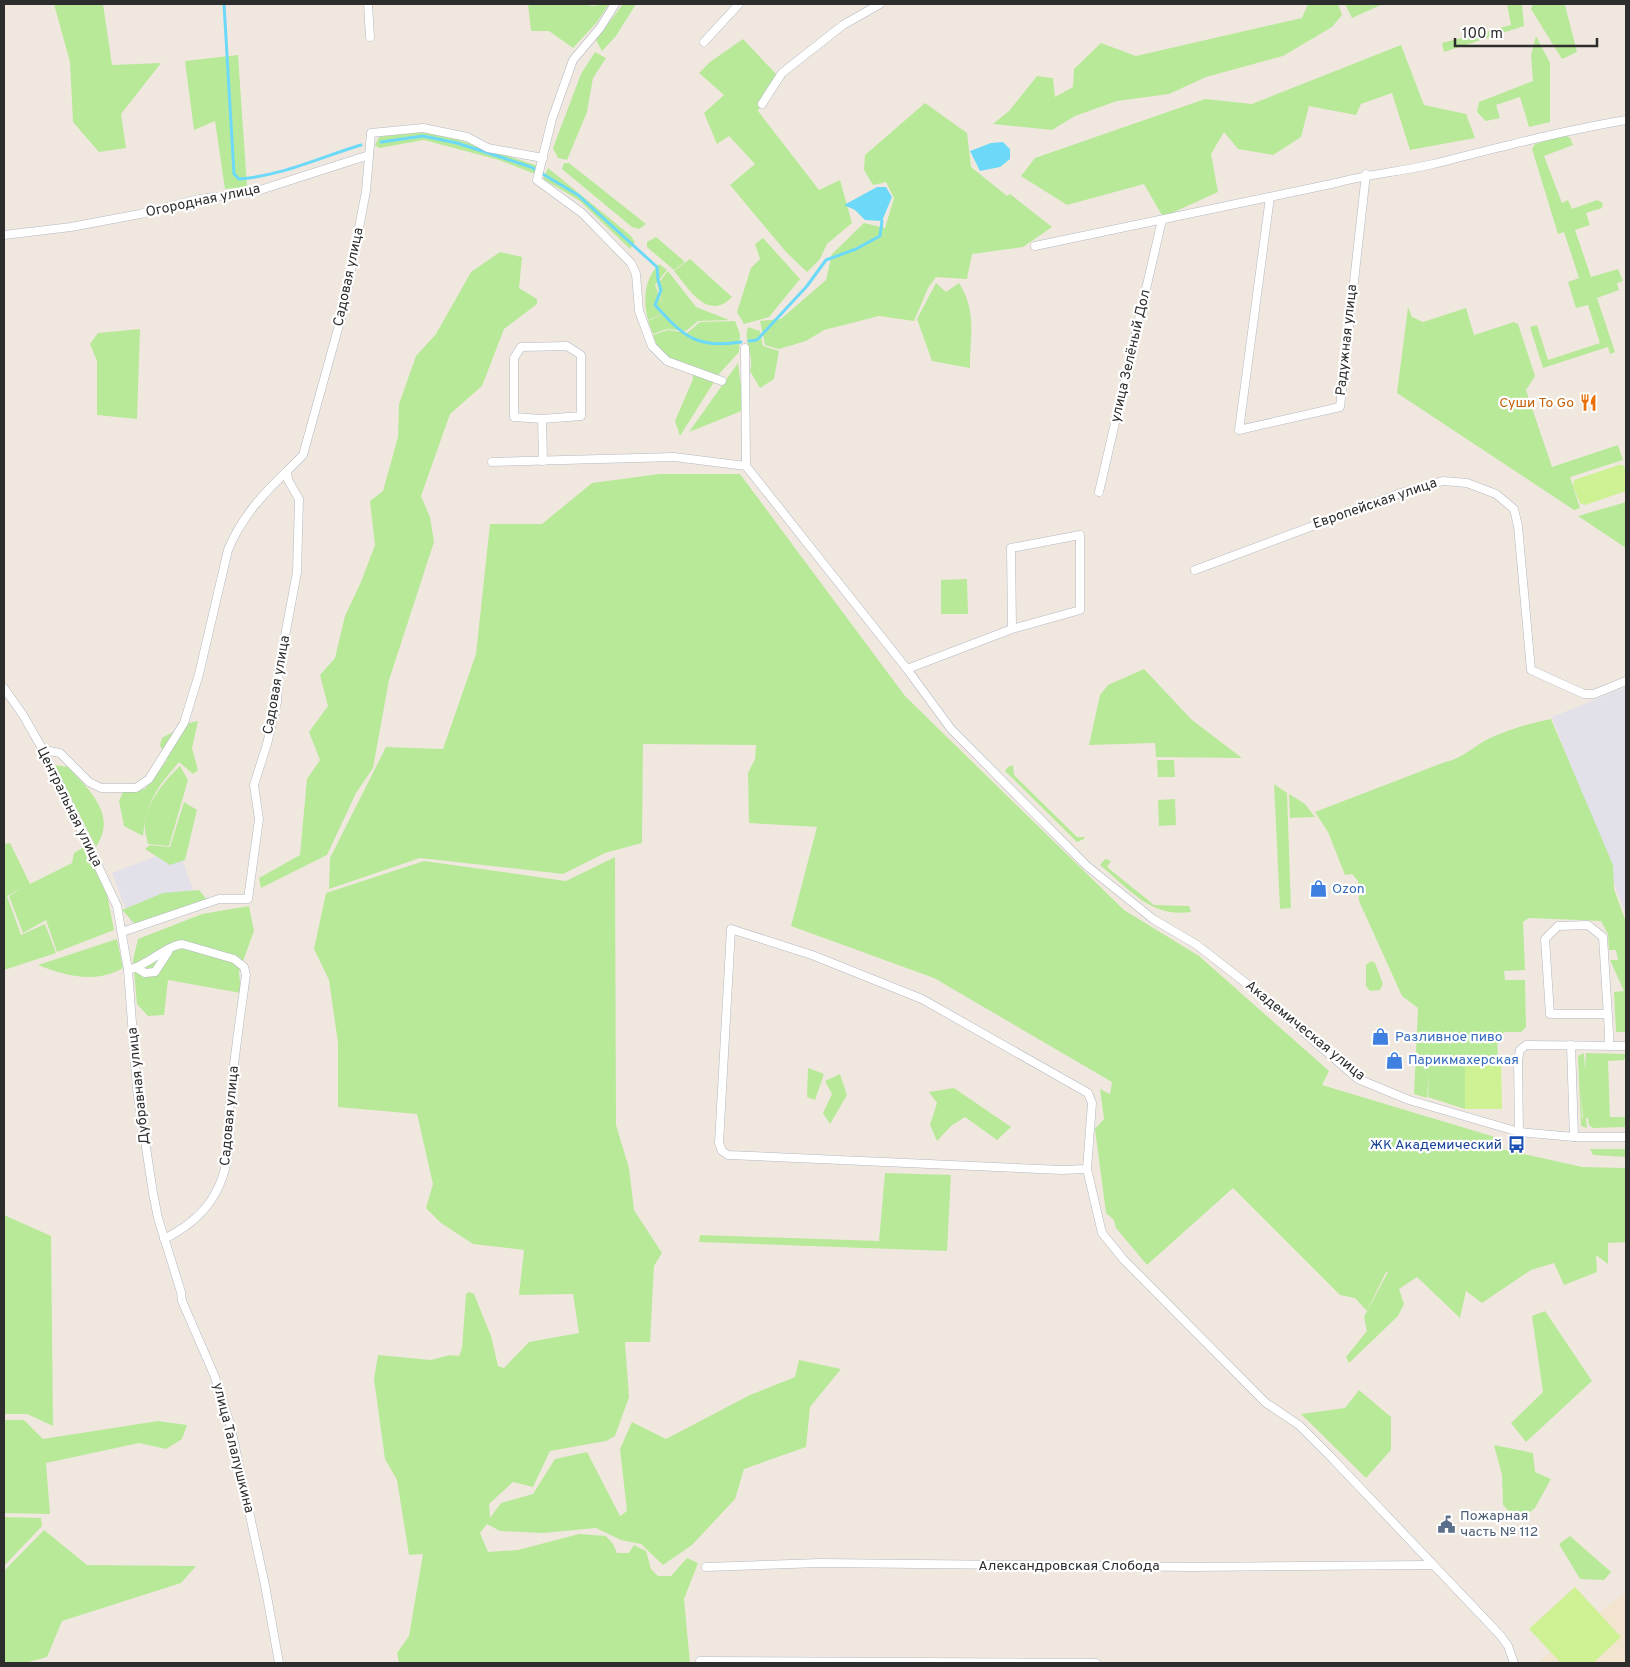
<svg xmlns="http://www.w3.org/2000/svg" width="1630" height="1667" font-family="Overpass,sans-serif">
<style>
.industrial{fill:#e2e0e8}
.education{fill:#f2e4ce}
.green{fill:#b8e999}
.pitch{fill:#cef194}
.water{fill:#6cd9f8}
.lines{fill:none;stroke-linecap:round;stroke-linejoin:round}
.stream{stroke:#6cd9f8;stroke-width:3}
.minor-casing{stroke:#b3b7c2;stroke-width:9}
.minor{stroke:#fff;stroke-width:8}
.labels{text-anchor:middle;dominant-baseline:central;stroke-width:4.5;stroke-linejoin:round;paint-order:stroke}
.street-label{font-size:14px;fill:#2d2d2d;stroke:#fff}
.food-label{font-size:14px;fill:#c56008;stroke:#fff;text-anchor:end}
.shop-label{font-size:14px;fill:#366cbe;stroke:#fff;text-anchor:start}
.transit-label{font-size:14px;fill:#164399;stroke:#fff;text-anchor:end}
.service-label{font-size:14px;fill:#4e5e75;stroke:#fff;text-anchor:start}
</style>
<rect width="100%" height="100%" fill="#f0e8df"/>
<g class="industrial">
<path d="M1626,687V915L1552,717Z"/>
<path d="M178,848L196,898L131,923L112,873Z"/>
</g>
<path class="education" d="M1575,1587L1599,1613L1626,1592V1663H1538L1551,1652L1529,1629Z"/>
<g class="green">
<path d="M54,4H103L112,65L161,63L121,114L126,148L99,152L73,122L70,62Z"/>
<path d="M528,4H589L591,6L609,4L597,22L573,48L549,31H531Z"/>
<path d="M623,4H636L616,36L602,51L596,40Z"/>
<path d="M1308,4H1338L1342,15L1332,27L1283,56L1206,77L1169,94L1117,101L1075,116L1052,130L993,124L1009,111L1037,76L1053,78L1055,97L1073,87L1074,69L1101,43L1136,56L1302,18Z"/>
<path d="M1345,4H1383L1352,18Z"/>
<path d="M1507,4H1522L1524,26L1444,52L1442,43L1511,25Z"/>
<path d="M1533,4L1565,5L1577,52L1562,59L1531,9Z"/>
<path d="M1536,36L1550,63V122L1529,127L1520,97L1496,105L1500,118L1486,121L1477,112L1479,102L1533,81L1531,55Z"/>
<path d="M743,39L776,74L758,111L819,190L840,180L852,223L827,244L820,259L807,272L786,252L730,185L755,164L729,136L717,144L704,113L724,95L699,73L710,62Z"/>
<path d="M1401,45L1424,105L1466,114L1475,138L1410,150L1392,93L1361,104L1356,115L1309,106L1301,137L1273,155L1238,149L1224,132L1211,154L1218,192L1163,217L1144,184L1067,205L1021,176L1035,158L1205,99L1252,104Z"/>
<path d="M595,52L606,58L593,78L587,112L567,160L558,158L553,148L581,74Z"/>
<path d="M238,55L247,187L225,189L215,121L194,130L185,61Z"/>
<path d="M925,103L967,133L971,167L1007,196L1010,194L1052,227L1023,247L972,254L967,279L936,277L928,288L914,321L879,316L824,330L806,341L779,349L765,345L760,321L781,319L826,280L832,254L864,223L885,228L894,198L886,182L873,185L864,170L865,155Z"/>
<path d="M420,132L447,136L538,166L535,174L499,160L424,140L379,148L375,145L379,137Z"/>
<path d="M1565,135L1570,138L1573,145L1544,156L1562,203L1568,200L1572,209L1597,200L1603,203L1602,208L1586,213L1590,225L1575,230L1591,277L1618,269L1623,281L1617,283L1619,290L1597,298L1615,352L1610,354L1608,347L1543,368L1530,327L1537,325L1548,360L1600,343L1588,305L1576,308L1568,282L1579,278L1564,232L1558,234L1532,149L1535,144Z"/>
<path d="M564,163H569L646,224L639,229L632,227L562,169Z"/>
<path d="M548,168L630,235L635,242L630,249L580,201L543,179Z"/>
<path d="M656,237L685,262L674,270L647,247V242Z"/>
<path d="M763,238L800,279L769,317L744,324L737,312L751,268L760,259L755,244Z"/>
<path d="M500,252L522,257L519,288L537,299V304L504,329L482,386L450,414L421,496L430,517L434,542L389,680L373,768L356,793L327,855L261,888L259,878L300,855L307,779L320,760L309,732L328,706L320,675L335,658L345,616L361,582L375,545L370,501L383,491L398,437L399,404L416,356L436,334L471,272Z"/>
<path d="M690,259L732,297C708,322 689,289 674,271Z"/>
<path d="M659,264L667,270L655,285L663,305L657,285L668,271L696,307L729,320L698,321L686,331L667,329L653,334L648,321L666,312L648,320C643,299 644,280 659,264Z"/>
<path d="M936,283L946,292L959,283C977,311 970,336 970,368L932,361L917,319Z"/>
<path d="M1408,307L1412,317L1423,322L1466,308L1474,335L1514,322L1518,324L1535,376L1526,390L1552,467L1618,445L1623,460L1570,477L1580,508L1574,510L1397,393Z"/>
<path d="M735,321L740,334L739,352L719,374L680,436L675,421L693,379L692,367C673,360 659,355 653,335L668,330L687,333L700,322Z"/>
<path d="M748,327L760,331L763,346L779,351L774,379L760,388L750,371C755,356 743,343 748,327Z"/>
<path d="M140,329L137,419L97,415V361L90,344L98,333Z"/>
<path d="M738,363L744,410L689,432Z"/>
<path d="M660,474H740L905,696L1124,910L1199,956L1329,1071L1322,1085L1495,1137L1501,1149L1582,1167L1626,1168V1242L1608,1243V1264L1596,1255L1597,1272L1564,1285L1554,1263L1531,1270L1482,1303L1466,1291L1460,1318L1417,1277L1399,1289L1404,1304L1398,1316L1349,1363L1346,1357L1367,1331L1364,1317L1388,1272H1386L1367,1311L1355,1298L1340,1295L1233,1188L1147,1265L1116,1228L1114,1220L1106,1213L1095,1129L1104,1119L1100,1089L1110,1094L1112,1082L934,978L791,926L817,827L749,823L748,773L755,759L756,745L643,744L642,843L605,853L563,874L420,858L329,889L330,858L386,747L443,749L476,654L490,524H542L592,483Z"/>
<path d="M1626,502V548L1578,516Z"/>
<path d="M967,579L968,614H941V580Z"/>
<path d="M1144,669L1192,720L1242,758L1156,757L1155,743L1089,745L1100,695L1108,685Z"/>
<path d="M1551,719L1613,865L1614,889L1626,922V1032H1616L1614,992L1624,991L1610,960H1618L1616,950H1609L1608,934L1601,921L1529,918L1523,922L1525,970L1504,971L1505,980H1525L1526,1027L1521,1032H1505L1497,1036L1498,1058L1430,1057L1465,1059V1109L1428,1097L1429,1073L1427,1098L1414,1094L1418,1008L1402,996L1359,901L1358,881L1352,874L1345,875L1328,832L1315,812L1445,762C1462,759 1475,745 1490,738C1510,729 1530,723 1551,719Z"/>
<path d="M198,721L192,748L198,770L193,774L179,762C157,788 147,800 143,836L124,826L119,801L123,792L145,789L167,760L160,745L162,738L189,723Z"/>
<path d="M1157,760H1174L1175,777H1158Z"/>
<path d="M54,765L68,767C89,790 118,815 96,847Z"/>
<path d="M1013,765L1014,775L1077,837H1085L1084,839L1077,842L1005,771L1008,767Z"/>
<path d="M180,766L188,780L169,846L148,844C147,838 144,830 145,824C147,802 164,781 180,766Z"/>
<path d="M1274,784L1287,793L1291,908L1280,909Z"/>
<path d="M1289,794L1305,804L1315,817L1290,818Z"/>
<path d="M1175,799L1176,825L1159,826L1158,800Z"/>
<path d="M184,802L197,810L185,860L170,865L145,849L150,845L170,847Z"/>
<path d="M10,843L30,884L72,863L74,853L84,847L107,894L114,930L57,952L46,920L23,933L9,896L23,887L7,896L21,935L45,924L56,953L4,970V844Z"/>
<path d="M615,857L616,1125L629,1168L634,1210L662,1253L654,1266L650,1342H625L629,1397L615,1436L606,1441L550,1451L533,1487L513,1482L489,1504L490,1518L501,1503L533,1494L555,1459L587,1452L620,1516L627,1511L620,1449L632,1422L666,1439L750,1395L795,1377L799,1360L841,1369L810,1407L806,1447L744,1469L735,1499L692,1545L663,1565L641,1544L621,1540L596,1528L543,1533L500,1531L487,1524L480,1533L488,1552L518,1550L579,1534L606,1536L613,1544L617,1553H629L634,1545L646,1551L651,1569L658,1576H671L687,1558L698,1563L684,1599L690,1663H399L397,1653L409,1636L423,1554L409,1555L397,1480L385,1459L374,1379L378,1355L431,1360L450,1355L459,1356L462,1348L466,1294L469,1292L474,1294L491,1336L498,1366L504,1368L529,1342L579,1333L573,1294L519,1295L524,1250L473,1244L441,1223L426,1208L433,1184L417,1114L338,1107V1043L329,980L314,949L326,893L424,861L566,881Z"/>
<path d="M1105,859L1111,861L1107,867L1154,905L1189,906L1191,912C1151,918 1129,889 1100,865Z"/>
<path d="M199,890L207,900L135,924L122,910L163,893Z"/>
<path d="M249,906L254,931L239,972L241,993L168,980L164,1015L148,1016L137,1004L133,960L138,939L202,914Z"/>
<path d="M117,939L123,968C94,984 67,976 38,965Z"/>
<path d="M1371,961L1375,963L1383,984L1380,990L1370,991L1366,986V965Z"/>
<path d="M1584,1053L1585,1070L1586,1053L1626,1054L1624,1060L1608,1061L1610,1117H1626V1127L1593,1128L1589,1125L1588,1118H1583L1581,1092L1582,1118H1586L1587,1128L1581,1126L1578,1056Z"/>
<path d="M808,1068L824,1074L815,1100L807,1097Z"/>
<path d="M840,1074L847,1095L830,1124L823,1113L832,1094L825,1081Z"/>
<path d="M954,1088L1011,1127L997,1140L965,1117L951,1126L937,1141L930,1125L937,1103L929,1092Z"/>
<path d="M1590,1149H1626V1157L1593,1155Z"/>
<path d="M885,1173L951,1175L947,1251L699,1242L700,1235L879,1241Z"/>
<path d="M4,1215L51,1236L53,1426L27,1414H4Z"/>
<path d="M1545,1311L1592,1381L1526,1442L1511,1423L1543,1392L1532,1316Z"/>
<path d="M1359,1390L1391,1417V1450L1366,1478L1301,1414L1345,1408Z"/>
<path d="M4,1420H24L43,1439L158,1421L187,1425L182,1439L166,1449L139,1443L46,1463L50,1514L4,1513Z"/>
<path d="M1494,1445L1533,1453L1535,1472L1551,1479L1535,1508L1518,1521L1503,1505L1502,1475Z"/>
<path d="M4,1517L41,1518L42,1526L4,1566Z"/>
<path d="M44,1530L87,1565L196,1566L181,1583L62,1621L47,1657L25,1663H4V1571Z"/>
<path d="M1570,1536L1611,1572L1604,1580L1580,1579L1559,1544Z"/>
</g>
<g class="pitch">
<path d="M1619,465H1623L1626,469V491L1585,505L1580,503L1573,486L1574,480Z"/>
<path d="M1465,1059L1501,1060L1502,1109H1465Z"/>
<path d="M1575,1587L1621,1637L1593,1663H1561L1529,1629Z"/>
</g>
<g class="water">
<path d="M1003,142L1010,149V159L1000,167L980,171L970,151L991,143Z"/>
<path d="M877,187H886L892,197L882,221L865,220L855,210L844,205Z"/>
</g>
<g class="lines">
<g class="stream">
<path d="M224,4L234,174L239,179C281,176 321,157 361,145"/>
<path d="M381,142L423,136L457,143L531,167L578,195L657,267L658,280L661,290L655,305C684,337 697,349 741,342"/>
<path d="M749,341L757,340L807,286L826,260L856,249L880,236L882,221"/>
</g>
<defs>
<g id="minor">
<path d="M368,4L370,37"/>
<path d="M615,4L600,28L573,60L552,119L537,180L582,213L631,263L636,274L639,311L652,346L667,361L722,381"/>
<path d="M704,42L739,4"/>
<path d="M762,104L782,73L843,25L880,4"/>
<path d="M1270,197L1239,430L1340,407L1366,174"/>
<path d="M4,235L71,227L140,214L199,199L254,192L369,155"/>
<path d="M1035,246L1336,183C1368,174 1400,172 1433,164C1497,148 1561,131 1626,120"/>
<path d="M745,348L746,466L907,669"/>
<path d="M542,419L581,416V355L567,346L521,347L514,358V417L542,419L543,461"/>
<path d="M492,462L674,457L746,466"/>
<path d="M1099,492L1162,220"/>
<path d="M1195,570L1401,493L1443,481L1467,483L1496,494L1514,509L1518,526L1531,670L1584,694H1594L1626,681"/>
<path d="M1012,629L1011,548L1080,535V610L1012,629L907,669L951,729L1087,866L1153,919L1197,945L1256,991L1358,1079L1409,1100L1519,1132L1574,1137H1626"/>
<path d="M4,688L23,715L43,750L117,906L128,970L137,1089L153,1193L158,1218L181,1292L182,1301L215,1377L230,1424L265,1585L279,1663"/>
<path d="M43,750L60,753L89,782L101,788H136L149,779L184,723L199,674L228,550C241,518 263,494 287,471"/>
<path d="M122,932L219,899H248L259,819L254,785L267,744L277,702L279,668L297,572L299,499L288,480L287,471L303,455L344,307L366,191L371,133L423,128L467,137L488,148L543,158"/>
<path d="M137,968L145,973L155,972L168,952"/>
<path d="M128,970C149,965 163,947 182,944L234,959L244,967L246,975C240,1017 234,1059 230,1101C228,1116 231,1132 229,1147C224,1192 204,1219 164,1239"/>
<path d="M1608,1014H1550L1545,939L1558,926L1588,925L1603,937L1609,1033V1046"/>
<path d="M1571,1045L1574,1137"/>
<path d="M1519,1132L1518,1060L1520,1050L1526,1045L1626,1046"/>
<path d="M1087,1169L1092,1103L1088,1093L922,999L812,955L731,929L719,1143L722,1151L728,1155L1062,1170L1087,1169L1102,1233L1124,1260L1266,1403L1299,1425L1330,1456L1501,1636L1508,1646L1514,1663"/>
<path d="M706,1567L820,1563L1193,1567L1432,1565"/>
<path d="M700,1661L1096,1663"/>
</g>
</defs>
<use href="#minor" class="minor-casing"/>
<use href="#minor" class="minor"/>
</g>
<defs>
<symbol id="restaurant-bare" viewBox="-9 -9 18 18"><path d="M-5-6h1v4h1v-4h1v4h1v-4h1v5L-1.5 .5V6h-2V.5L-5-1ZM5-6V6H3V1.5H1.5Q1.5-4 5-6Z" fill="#e8710a" stroke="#fff" stroke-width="2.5" paint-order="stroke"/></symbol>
<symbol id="shop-bare" viewBox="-9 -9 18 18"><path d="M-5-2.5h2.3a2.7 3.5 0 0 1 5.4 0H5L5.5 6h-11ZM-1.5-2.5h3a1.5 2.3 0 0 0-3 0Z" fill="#3f7fe0" stroke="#fff" stroke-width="2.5" paint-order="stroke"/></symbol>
<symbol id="bus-bare" viewBox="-9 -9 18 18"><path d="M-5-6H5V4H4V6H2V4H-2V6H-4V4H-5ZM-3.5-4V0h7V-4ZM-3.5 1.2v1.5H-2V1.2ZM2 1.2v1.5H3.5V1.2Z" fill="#1a4fb4" stroke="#fff" stroke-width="2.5" paint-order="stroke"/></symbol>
<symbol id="civic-bare" viewBox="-9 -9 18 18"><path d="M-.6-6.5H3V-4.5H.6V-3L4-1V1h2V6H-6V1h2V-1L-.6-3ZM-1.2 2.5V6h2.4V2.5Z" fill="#5c6f8a" stroke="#fff" stroke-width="2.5" paint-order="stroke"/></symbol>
</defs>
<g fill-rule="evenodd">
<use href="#restaurant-bare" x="1576" y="390" width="25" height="25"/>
<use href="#shop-bare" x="1306" y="876" width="25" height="25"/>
<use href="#shop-bare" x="1368" y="1024" width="25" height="25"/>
<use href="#shop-bare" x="1382" y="1048" width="25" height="25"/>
<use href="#bus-bare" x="1504" y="1132" width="25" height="25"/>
<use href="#civic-bare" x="1434" y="1512" width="25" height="25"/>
</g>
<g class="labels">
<g class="street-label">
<text transform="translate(203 201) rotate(-12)">Огородная улица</text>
<text transform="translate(349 277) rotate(-78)">Садовая улица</text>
<text transform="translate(1347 340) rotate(-84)">Радужная улица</text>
<text transform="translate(1131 356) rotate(-77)">улица Зелёный Дол</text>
<text transform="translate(1375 504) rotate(-19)">Европейская улица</text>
<text transform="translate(277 685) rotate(-80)">Садовая улица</text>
<text transform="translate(69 807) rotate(64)">Центральная улица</text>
<text transform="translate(1305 1031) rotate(39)">Академическая улица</text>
<text transform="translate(139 1086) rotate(-96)">Дубравная улица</text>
<text transform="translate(230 1116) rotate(-85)">Садовая улица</text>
<text transform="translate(233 1448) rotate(76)">улица Талалушкина</text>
<text x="1069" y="1566">Александровская Слобода</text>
</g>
<g class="food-label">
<text x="1574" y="403">Суши To Go</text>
</g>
<g class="shop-label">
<text x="1332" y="889">Ozon</text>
<text x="1395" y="1037">Разливное пиво</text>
<text x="1408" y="1060">Парикмахерская</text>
</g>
<g class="transit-label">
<text x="1502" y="1145">ЖК Академический</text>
</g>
<g class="service-label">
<text x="1460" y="1516">Пожарная<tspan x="1460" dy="16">часть № 112</tspan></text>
</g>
</g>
<rect width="1630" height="1667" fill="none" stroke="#2d2d2d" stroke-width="10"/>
<path d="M1455 38v8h142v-8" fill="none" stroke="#2d2d2d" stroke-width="2.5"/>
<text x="1462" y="38" font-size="15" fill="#2d2d2d" stroke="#ffffff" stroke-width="4" paint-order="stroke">100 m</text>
</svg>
